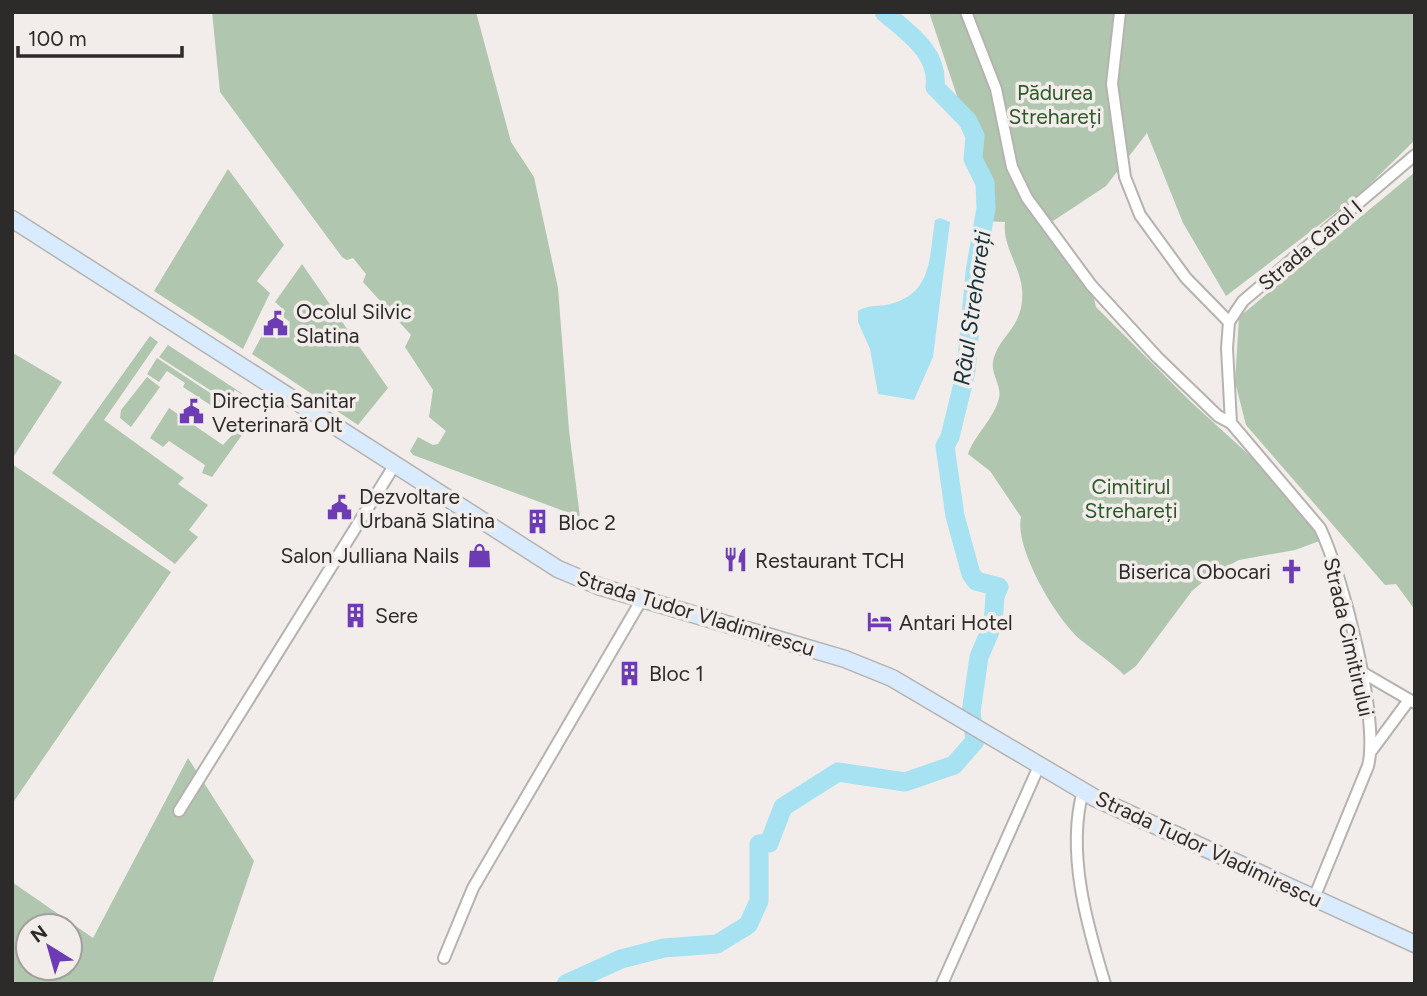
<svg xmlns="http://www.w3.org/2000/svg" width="1427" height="996" font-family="Figtree,sans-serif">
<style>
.green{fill:#b1c6ae;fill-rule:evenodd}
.water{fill:#a6e2f2}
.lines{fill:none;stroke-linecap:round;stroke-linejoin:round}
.river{stroke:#a6e2f2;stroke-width:19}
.minor-casing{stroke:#b6b2af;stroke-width:14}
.secondary-casing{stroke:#b6b2af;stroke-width:19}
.minor{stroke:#fff;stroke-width:10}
.secondary{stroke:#d9ebfe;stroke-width:16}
.labels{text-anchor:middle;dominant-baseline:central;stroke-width:7;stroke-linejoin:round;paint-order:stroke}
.park-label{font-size:21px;fill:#2b5927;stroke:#f2edea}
.street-label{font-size:21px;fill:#2d2b2a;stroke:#f2edea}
.poi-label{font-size:21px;fill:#2d2b2a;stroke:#f2edea;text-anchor:start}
.water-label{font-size:23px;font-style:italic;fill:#15323a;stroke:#f2edea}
</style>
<rect width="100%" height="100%" fill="#f2edea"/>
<g class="green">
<path d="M212,12H476L511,142L534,177L558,288L569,430L580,517L413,455L410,451L418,437L433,445L438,444L446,431L429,417L433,390L405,347L411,335L363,282L366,274L353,258L347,260L342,257L220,92Z"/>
<path d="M929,12H1415V140L1361,193L1226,296L1183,223L1147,133L1106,186L1047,225L1091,285L1096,307L1191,402L1280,483L1325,539L1295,550L1239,560L1211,575L1192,591L1136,666L1124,675C1111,662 1097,653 1082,641C1057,621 1014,548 1021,517L990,471L968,454C975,434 994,419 999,398C1002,386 991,375 993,362C998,334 1025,329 1022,289C1020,266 1002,245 1005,222L983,221L975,150Z"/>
<path d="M228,169L284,245L257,281L270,293L243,349L154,291Z"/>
<path d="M1415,172V610L1396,584L1385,585L1246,425L1235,382L1239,317Z"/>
<path d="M302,264L388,388L358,425L252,354L265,330L277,339L290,322L282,316L285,311L275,302Z"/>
<path d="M150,336L158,342L104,420L184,478L178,484L208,505L189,530L198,537L175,564L52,473Z"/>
<path d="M168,345L263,407L262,408L235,390L227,401L159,357Z"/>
<path d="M13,353L62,382L12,459V355Z"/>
<path d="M157,358L227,404L224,408L218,404L215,408L183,387L185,383L167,371L159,382L147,374Z"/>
<path d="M147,377L160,387L131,427L120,418L121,410Z"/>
<path d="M169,408L223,445L241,425L247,428L212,477L202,473L205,465L169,441L163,447L150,438Z"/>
<path d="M12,464L171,572L12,804Z"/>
<path d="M188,758L254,861L212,984H12V882L93,938ZM28,926H70V968H28Z"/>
</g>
<path class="water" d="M940,218L950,222L933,357L914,400L878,394L870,349L858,322V311C869,304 878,307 890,304C933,293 929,257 935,220Z"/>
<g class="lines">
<path class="river" d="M566,984L621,959L664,948L717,944L748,925L759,901V844L769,843L783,807L838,772L905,782L954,765L975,741L971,712L979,657L993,624L995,596L999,587L976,581L971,574L955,516L945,446L950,437L966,371L975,272L986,208L985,183L973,159L975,136L968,121L935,87C939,52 908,33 884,12"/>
<defs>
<g id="minor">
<path d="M966,12L996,89L1012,167L1027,198L1091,285L1157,357L1218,416L1231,423"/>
<path d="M1120,12L1112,84L1125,177L1140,215L1186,278L1229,322"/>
<path d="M1360,671L1415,703"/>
<path d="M1372,750L1409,700"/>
<path d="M1083,791C1066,852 1087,925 1105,984"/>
<path d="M179,811L394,466"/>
<path d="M1314,898L1368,766C1380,718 1342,574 1320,528L1231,423L1227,348L1229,322L1243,301L1415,155"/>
<path d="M444,958L473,888L642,599"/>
<path d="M942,984L1039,766"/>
</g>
<path id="secondary" d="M12,219L558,569L601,587L845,659L892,678L1095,798L1415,944"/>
</defs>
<use href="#minor" class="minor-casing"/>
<use href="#secondary" class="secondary-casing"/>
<use href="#minor" class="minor"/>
<use href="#secondary" class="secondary"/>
</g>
<defs>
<symbol id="civic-bare" viewBox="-9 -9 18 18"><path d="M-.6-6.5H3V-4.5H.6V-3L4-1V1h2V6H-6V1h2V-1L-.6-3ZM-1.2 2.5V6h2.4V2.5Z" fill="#6d3cb4" stroke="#f2edea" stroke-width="2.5" paint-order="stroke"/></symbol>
<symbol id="building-bare" viewBox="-9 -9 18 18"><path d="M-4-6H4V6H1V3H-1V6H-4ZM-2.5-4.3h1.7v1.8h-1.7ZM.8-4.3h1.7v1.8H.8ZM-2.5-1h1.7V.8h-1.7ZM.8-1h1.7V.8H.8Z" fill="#6d3cb4" stroke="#f2edea" stroke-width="2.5" paint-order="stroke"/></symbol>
<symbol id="shop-bare" viewBox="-9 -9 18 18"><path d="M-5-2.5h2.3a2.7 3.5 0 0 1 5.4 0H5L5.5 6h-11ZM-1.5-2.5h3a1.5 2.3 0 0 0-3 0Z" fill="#6d3cb4" stroke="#f2edea" stroke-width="2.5" paint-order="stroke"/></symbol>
<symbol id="restaurant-bare" viewBox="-9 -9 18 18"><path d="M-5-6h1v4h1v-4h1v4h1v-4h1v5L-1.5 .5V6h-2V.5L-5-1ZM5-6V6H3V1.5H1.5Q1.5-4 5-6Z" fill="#6d3cb4" stroke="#f2edea" stroke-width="2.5" paint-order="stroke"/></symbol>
<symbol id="church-bare" viewBox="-9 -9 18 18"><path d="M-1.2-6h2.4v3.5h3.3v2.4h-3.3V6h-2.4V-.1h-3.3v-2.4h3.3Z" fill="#6d3cb4" stroke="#f2edea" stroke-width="2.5" paint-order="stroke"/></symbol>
<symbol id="hotel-bare" viewBox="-9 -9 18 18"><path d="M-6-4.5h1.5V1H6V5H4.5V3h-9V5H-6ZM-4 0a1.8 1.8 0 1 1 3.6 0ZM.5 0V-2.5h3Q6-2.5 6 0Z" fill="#6d3cb4" stroke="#f2edea" stroke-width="2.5" paint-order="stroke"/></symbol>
</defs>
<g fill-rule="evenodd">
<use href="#civic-bare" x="258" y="306" width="35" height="35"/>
<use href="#civic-bare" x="174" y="394" width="35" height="35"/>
<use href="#civic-bare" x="322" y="490" width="35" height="35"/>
<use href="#building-bare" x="520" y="504" width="35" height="35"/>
<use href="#shop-bare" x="462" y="538" width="35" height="35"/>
<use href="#restaurant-bare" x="718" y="542" width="35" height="35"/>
<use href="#church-bare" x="1274" y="554" width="35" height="35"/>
<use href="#building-bare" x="338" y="598" width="35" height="35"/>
<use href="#hotel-bare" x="862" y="604" width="35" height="35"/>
<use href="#building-bare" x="612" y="656" width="35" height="35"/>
</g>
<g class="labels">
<g class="park-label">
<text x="1055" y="92">Pădurea<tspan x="1055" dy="24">Strehareți</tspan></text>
<text x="1131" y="486">Cimitirul<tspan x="1131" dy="24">Strehareți</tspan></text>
</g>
<g class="street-label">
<text transform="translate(1310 245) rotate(-40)">Strada Carol I</text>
<text transform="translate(696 613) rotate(17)">Strada Tudor Vladimirescu</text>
<text transform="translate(1349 637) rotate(77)">Strada Cimitirului</text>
<text transform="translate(1209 849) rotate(25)">Strada Tudor Vladimirescu</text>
</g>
<g class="poi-label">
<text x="296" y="311">Ocolul Silvic<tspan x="296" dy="24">Slatina</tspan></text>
<text x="212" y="400">Direcția Sanitar<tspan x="212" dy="24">Veterinară Olt</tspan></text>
<text x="359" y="496">Dezvoltare<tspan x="359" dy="24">Urbană Slatina</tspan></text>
<text x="558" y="522">Bloc 2</text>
<text x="459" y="555" text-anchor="end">Salon Julliana Nails</text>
<text x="755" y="560">Restaurant TCH</text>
<text x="1271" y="571" text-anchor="end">Biserica Obocari</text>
<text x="375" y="615">Sere</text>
<text x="899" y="622">Antari Hotel</text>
<text x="649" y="673">Bloc 1</text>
</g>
<g class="water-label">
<text transform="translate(972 308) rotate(-82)">Râul Strehareți</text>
</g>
</g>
<rect width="1427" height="996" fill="none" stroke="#2d2b2a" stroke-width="28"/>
<g transform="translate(49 947) rotate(323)"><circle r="33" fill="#f2edea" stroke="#a39f9d" stroke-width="2"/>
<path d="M0-5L12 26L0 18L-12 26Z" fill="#6d3cb4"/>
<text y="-10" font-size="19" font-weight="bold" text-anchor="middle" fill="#2d2b2a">N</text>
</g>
<path d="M18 46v10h164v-10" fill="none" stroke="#2d2b2a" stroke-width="3.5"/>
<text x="28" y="46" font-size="21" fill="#2d2b2a" stroke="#f2edea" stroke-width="5" paint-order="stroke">100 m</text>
</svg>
